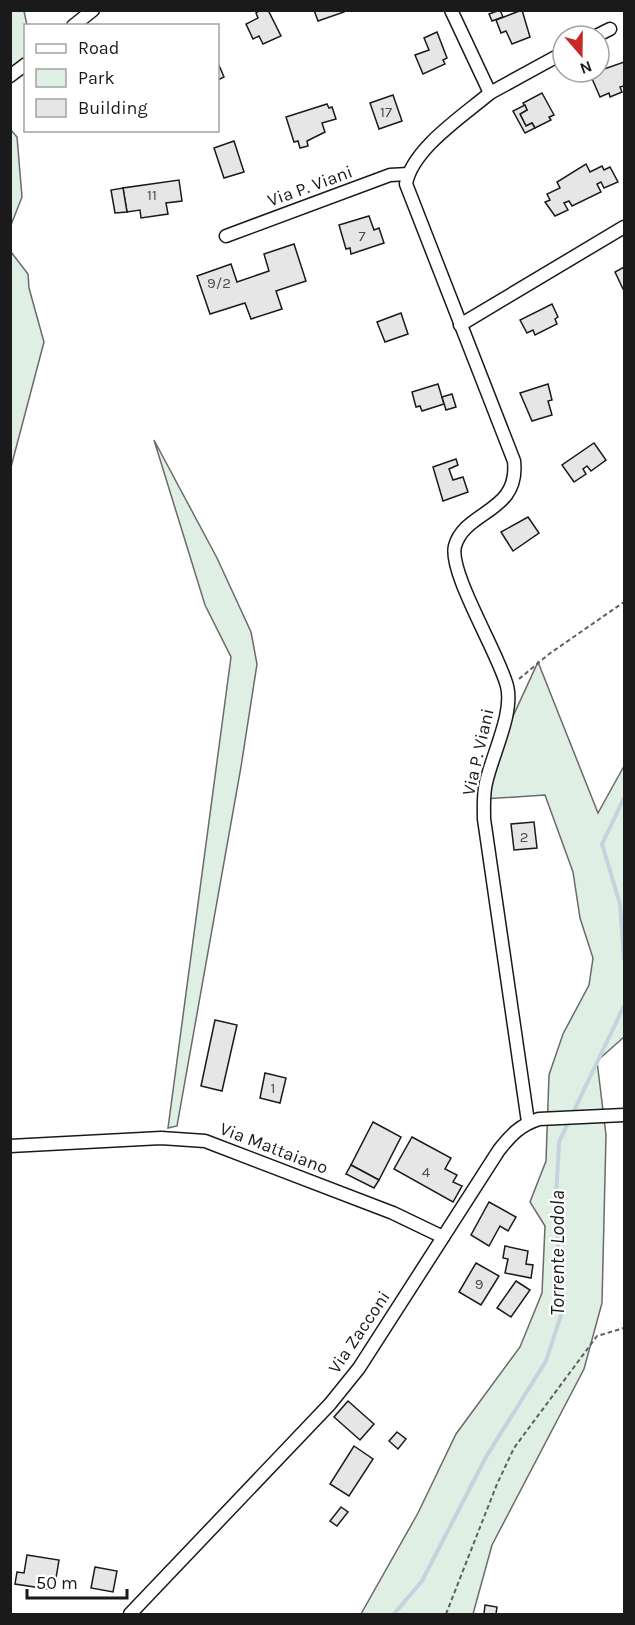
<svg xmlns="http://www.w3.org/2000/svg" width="635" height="1625" font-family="Karla,sans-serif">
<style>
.green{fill:#e0efe3;stroke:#6a6a6a;stroke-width:1.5}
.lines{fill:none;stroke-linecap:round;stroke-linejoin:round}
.stream{stroke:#c6d2dc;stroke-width:4}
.building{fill:#e6e6e6;stroke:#1a1a1a;stroke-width:1.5}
.minor-casing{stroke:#1a1a1a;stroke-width:15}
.path{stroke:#5f5f5f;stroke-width:2;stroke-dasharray:4.5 3;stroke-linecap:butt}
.minor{stroke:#fff;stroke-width:12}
.labels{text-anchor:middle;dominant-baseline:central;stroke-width:4.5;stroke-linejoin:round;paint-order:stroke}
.number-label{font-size:15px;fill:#4d4d4d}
.street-label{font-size:18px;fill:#1a1a1a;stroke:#fff}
.water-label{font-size:20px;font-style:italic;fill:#1a1a1a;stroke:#fff}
</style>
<rect width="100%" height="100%" fill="#fff"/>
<g class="green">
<path d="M11,11H24L27,25L25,58L11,72Z"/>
<path d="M11,130L17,137L22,197L11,225Z"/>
<path d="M11,252L28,274L29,288L44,342L11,467Z"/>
<path d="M154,440L217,558L251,632L257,664L241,767L177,1126L168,1128L231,657L205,605Z"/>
<path d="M538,662L598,813L624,766V1037L597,1061L606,1135L602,1303L584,1369L492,1545L473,1614H361L418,1513L456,1434L520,1347L542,1293L545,1226L530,1202L546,1161L549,1075L563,1034L589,985L593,958L580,918L573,872L545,795L483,799L491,764Z"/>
</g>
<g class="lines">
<g class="stream">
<path d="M624,798L602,844L620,904L624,959"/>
<path d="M394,1614L422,1581L486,1457L546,1361L561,1315L556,1198L559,1142L624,1006"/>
</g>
</g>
<g class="building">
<path d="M260,10H268L281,36L263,44L259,36L253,39L246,24L258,18L256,13Z"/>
<path d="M314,10H344V12L318,21Z"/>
<path d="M500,10L503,17L492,21L489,14Z"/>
<path d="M522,10L530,37L512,44L506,31L501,33L496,20Z"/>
<path d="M437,32L447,58L443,60L445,64L423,74L415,55L429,50L424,38Z"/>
<path d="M624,62V86L620,87L622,92L610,97L609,93L600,97L590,74Z"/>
<path d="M218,63L224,77L218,80Z"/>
<path d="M542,93L554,115L549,117L551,120L535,128L532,123L526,126L520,114L527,110L523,103Z"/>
<path d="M393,95L402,121L379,129L370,103Z"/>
<path d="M327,104L329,108L332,107L336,119L322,123L325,132L307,141L308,146L300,148L298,141L294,142L286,117Z"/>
<path d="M525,105L527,110L520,114L526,126L532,123L535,128L525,133L513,111Z"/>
<path d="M234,141L244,172L224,178L214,148Z"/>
<path d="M586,164L590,172L602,166L604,170L610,167L618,182L604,188L601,182L597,184L601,192L572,206L569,201L564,203L568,210L555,216L545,202L550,200L547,194L560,188L557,182Z"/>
<path d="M179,180L182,201L166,203L168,214L141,218L140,210L127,212L123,188Z"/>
<path d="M123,188L127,212L115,213L111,190Z"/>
<path d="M369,216L374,230L379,228L384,243L351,254L350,248L346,249L339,225Z"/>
<path d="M294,244L306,281L276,291L282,309L251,319L245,303L210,314L197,276L231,264L237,282L269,271L264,254Z"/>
<path d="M624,267V291L615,272Z"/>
<path d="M552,304L558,317L555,319L557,324L535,335L533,330L527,333L520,320Z"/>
<path d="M401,313L408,334L385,342L377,322Z"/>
<path d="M438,384L444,404L422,411L420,406L416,407L412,392Z"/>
<path d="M548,384L552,400L548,401L552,415L532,421L520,393Z"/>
<path d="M452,394L456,407L446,410L442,397Z"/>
<path d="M594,443L606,460L591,471L587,466L583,469L586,474L574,482L562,465Z"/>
<path d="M456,459L458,465L449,469L453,480L463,477L468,492L443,501L433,467Z"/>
<path d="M528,517L539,533L513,551L501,532Z"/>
<path d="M534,822L537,848L514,850L511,824Z"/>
<path d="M215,1020L237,1025L222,1091L201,1086Z"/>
<path d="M265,1073L286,1078L280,1103L260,1098Z"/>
<path d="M373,1122L401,1137L379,1180L351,1165Z"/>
<path d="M412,1137L451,1158L445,1169L457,1175L453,1182L462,1186L453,1202L394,1169Z"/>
<path d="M351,1165L379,1180L374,1188L346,1174Z"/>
<path d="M489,1202L516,1217L508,1231L500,1226L489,1246L471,1235Z"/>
<path d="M505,1246L528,1251L526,1264L533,1265L531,1278L505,1273L508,1259L503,1258Z"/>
<path d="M476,1263L499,1276L481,1305L459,1292Z"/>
<path d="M516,1281L530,1290L511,1317L497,1308Z"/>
<path d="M348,1401L374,1424L360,1440L334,1417Z"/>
<path d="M397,1432L406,1439L398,1449L389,1441Z"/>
<path d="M354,1446L373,1459L349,1496L330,1484Z"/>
<path d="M341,1507L348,1512L337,1526L330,1521Z"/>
<path d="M27,1555L59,1560L54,1590L15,1584L17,1572L24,1573Z"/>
<path d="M95,1567L117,1571L113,1592L91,1588Z"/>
<path d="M485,1605L497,1607L496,1614H499H484Z"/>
</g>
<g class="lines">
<defs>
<g id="minor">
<path d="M451,10L490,93C463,116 412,149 406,184L514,461C520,513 465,510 455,546C448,572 499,654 507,686C514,713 492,755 486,783C483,795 484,807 484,819L528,1122"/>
<path d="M73,26L93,10"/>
<path d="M596,36L610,29"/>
<path d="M10,76L26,64"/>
<path d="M490,93L563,53"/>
<path d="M226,236L390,175L408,174"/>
<path d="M460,325L624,227"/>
<path d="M10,1146L161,1138L205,1141L393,1213L443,1237"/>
<path d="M130,1614L330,1404L359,1368L499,1150C511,1135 520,1125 539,1119L624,1115"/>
</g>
</defs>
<use href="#minor" class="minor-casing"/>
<g class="path">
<path d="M519,679L549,654L624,602"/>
<path d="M446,1614L497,1484L514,1448L597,1336L624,1328"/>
</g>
<use href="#minor" class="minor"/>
</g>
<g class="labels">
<g class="number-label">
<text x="386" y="112">17</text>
<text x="152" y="195">11</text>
<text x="362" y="236">7</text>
<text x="219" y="283">9/2</text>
<text x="524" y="837">2</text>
<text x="273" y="1088">1</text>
<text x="426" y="1172">4</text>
<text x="479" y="1284">9</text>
</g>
<g class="street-label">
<text transform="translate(310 186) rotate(-20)">Via P. Viani</text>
<text transform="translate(478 752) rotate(-77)">Via P. Viani</text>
<text transform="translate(274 1148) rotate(21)">Via Mattaiano</text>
<text transform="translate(359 1332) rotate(-56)">Via Zacconi</text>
</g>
<g class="water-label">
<text transform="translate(557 1253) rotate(-90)">Torrente Lodola</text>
</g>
</g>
<rect width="635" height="1625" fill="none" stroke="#1a1a1a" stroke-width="24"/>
<rect x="24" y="24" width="195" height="108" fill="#ffffff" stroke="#a3a3a3" stroke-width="1.5"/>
<rect x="36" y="44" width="30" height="9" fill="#ffffff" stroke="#a3a3a3" stroke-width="1.5"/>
<text x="78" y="54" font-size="18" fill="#1a1a1a">Road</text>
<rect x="36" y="69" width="30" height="18" fill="#e0efe3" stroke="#a3a3a3" stroke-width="1.5"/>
<text x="78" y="84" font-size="18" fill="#1a1a1a">Park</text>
<rect x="36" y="99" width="30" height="18" fill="#e6e6e6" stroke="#a3a3a3" stroke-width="1.5"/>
<text x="78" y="114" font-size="18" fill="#1a1a1a">Building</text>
<g transform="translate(581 54) rotate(160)"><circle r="28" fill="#ffffff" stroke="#a3a3a3" stroke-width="1.5"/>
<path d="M0-4.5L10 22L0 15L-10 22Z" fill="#c62828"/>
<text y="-9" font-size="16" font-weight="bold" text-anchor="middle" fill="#1a1a1a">N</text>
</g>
<path d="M27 1589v9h100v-9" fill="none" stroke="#1a1a1a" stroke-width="3"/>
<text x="36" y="1589" font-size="18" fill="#1a1a1a" stroke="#ffffff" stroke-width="4.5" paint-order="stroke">50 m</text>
</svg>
